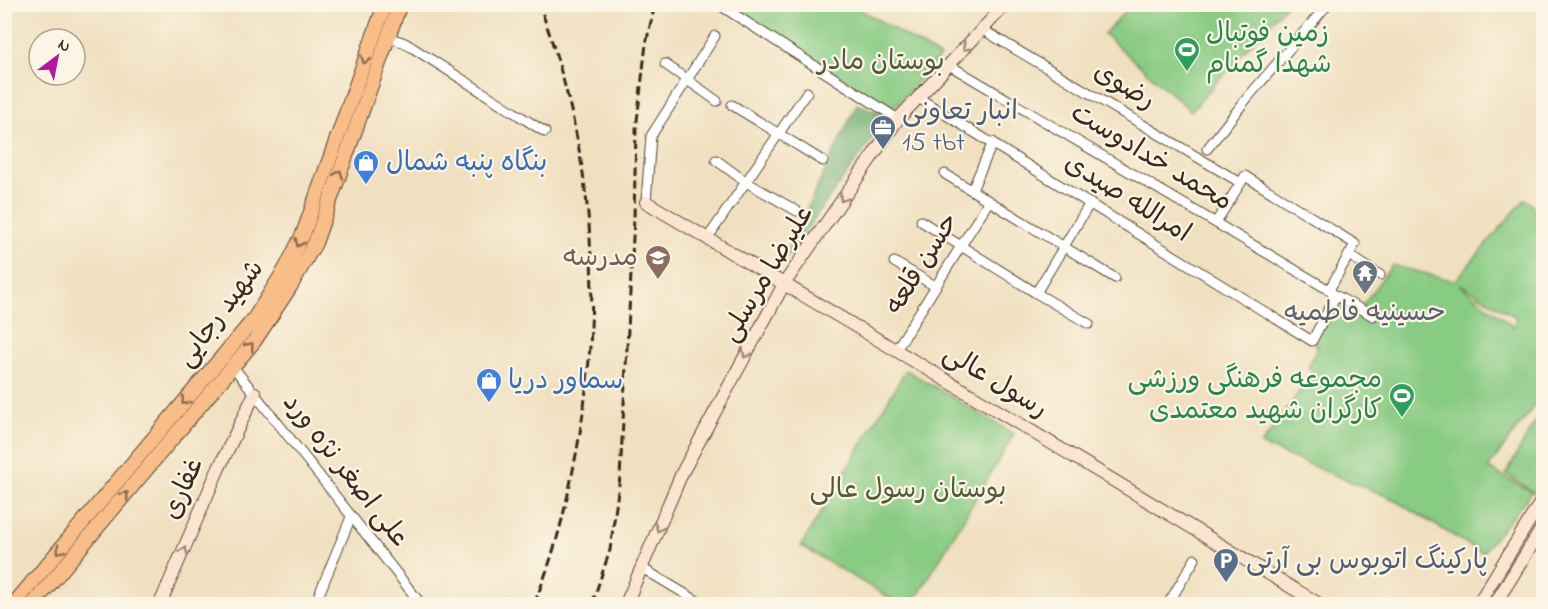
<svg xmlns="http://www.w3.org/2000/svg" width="1548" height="609" font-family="'Indie Flower','Playpen Sans Arabic',sans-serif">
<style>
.green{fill:#88cb83;stroke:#627a50;stroke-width:1.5;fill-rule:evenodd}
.forest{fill:#6eaf71;stroke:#546c48;stroke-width:1.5}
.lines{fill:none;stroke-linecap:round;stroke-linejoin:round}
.street-casing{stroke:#564536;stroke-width:11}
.secondary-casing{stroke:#564536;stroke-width:14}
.primary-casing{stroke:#564536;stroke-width:16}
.street{stroke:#fff;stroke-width:9}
.secondary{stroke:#fce5d0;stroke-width:12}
.primary{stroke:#f8bd89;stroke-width:14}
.rail{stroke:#3b2a1e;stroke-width:3;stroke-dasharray:9 4.5;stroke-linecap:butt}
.oneway{stroke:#9c8877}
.oneway2{stroke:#906c4e}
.labels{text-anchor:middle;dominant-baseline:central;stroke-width:4.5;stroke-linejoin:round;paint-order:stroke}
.leisure-label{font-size:27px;fill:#27864d;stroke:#fcf5e5;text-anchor:start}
.park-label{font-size:27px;fill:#525a3c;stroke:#fcf5e5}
.street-label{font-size:27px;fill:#3b2a1e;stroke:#fcf5e5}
.service-label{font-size:27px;fill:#4e5e75;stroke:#fcf5e5;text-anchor:start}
.shop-label{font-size:27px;fill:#366cbe;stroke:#fcf5e5;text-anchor:start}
.education-label{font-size:27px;fill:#785e54;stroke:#fcf5e5;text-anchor:end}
.worship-label{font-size:27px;fill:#5b616d;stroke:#fcf5e5}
</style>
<rect width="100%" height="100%" fill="#fcf5e5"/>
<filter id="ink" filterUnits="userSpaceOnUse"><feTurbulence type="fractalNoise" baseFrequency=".0167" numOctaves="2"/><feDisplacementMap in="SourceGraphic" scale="12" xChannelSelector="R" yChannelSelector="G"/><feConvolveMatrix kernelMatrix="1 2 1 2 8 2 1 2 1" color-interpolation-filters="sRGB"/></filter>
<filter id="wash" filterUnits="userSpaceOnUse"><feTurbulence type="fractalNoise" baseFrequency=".008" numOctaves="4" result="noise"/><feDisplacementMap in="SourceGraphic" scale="24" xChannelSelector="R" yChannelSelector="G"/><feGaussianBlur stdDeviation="1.35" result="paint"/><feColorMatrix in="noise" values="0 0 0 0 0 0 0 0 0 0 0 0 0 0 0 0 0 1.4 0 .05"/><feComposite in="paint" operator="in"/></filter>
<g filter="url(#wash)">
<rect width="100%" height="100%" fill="#f0e0c0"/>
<g class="green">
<path d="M725,5H853L940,57L891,110Z"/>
<path d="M1131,5V4L1286,5L1191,111L1104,34Z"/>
<path d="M1525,199L1543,214V394L1488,468L1532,492L1482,553L1391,498L1261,445L1313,373L1308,366L1318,347L1315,344L1338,301L1356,314L1392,265L1455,281ZM1460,284L1516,317L1514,327L1460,285Z"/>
<path d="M906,370L1014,434L913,604H900L801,546Z"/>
<path d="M1543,407V485L1538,495L1506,474Z"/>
</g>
<path class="forest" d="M857,104L889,116L779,267Z"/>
</g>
<g filter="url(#ink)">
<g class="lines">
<defs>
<g id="street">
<path d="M718,4L898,119"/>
<path d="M983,30L1241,183"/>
<path d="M388,37L405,43L545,132"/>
<path d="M665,64L717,101"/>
<path d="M949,65L1329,290"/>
<path d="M917,97L1312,341L1334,299L1333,294L1329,290L1355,244L1245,176L1216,222"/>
<path d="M732,105L823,161"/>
<path d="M1207,149L1248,97L1328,4"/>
<path d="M716,160L746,182L797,211"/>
<path d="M945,174L1115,278"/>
<path d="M972,190L993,142"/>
<path d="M646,202L651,136L715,36"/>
<path d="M921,221L1036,293L1089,324"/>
<path d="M707,239L807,92"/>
<path d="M1349,255L1380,275"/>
<path d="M894,262L935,286"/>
<path d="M1036,293L1090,203"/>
<path d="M1333,294L1373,316"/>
<path d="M896,350L989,201"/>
<path d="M231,364L421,604"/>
<path d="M642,568L702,604"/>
<path d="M315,604L351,517"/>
<path d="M1168,604L1195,559"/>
</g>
<g id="secondary">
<path d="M646,202L973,396L1319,604"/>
<path d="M160,604L218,470L255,393"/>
<path d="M626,604L682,473L784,284L898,119L1006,4"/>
<path d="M1478,604L1544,497"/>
<path d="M1495,604L1544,525"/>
</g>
<g id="primary">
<path d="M14,604L254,319L286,268L303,234L385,4"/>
<path d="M33,604L255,340L290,287L315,243L400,4"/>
</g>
</defs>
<use href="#street" class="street-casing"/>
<use href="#secondary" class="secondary-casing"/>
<use href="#primary" class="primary-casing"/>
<use href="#street" class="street"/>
<use href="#secondary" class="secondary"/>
<use href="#primary" class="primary"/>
<g class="rail">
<path d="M534,604C553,559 565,512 574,465C606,307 595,155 539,4"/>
<path d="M592,604L610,550L620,477L634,219L636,129L646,44L655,4"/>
</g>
</g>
<defs><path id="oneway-chevron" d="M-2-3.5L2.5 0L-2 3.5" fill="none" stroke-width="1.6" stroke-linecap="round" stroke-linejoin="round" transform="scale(1.5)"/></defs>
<g class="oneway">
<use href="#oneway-chevron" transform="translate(966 47) rotate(135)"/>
<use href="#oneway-chevron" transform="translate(843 198) rotate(125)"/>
<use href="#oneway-chevron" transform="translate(746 354) rotate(118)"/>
<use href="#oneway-chevron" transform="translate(659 528) rotate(113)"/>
<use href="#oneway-chevron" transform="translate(184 551) rotate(-67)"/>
</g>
<g class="oneway2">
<use href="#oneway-chevron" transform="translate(365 60) rotate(110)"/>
<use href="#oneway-chevron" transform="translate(339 174) rotate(-70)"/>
<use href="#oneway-chevron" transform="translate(299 243) rotate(116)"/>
<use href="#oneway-chevron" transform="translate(250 346) rotate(-51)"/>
<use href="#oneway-chevron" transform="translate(185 401) rotate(130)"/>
<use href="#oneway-chevron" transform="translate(125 495) rotate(-50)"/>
<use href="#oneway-chevron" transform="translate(60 550) rotate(130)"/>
</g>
</g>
<defs>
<symbol id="stadium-pin" viewBox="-11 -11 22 30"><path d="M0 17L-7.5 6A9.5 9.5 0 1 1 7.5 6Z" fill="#2e9e5b" stroke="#fcf5e5"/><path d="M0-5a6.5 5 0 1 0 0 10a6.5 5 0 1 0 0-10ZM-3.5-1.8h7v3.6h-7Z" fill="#fff"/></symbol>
<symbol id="office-pin" viewBox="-11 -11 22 30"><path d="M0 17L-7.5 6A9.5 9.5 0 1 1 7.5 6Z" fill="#5c6f8a" stroke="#fcf5e5"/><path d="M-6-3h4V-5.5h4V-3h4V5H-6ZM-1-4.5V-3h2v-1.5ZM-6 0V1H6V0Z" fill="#fff"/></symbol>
<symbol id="shop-pin" viewBox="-11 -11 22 30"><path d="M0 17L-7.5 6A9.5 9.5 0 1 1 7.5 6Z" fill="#3f7fe0" stroke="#fcf5e5"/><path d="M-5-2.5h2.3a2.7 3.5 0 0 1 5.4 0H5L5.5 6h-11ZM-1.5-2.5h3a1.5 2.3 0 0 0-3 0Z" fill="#fff"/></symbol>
<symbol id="school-pin" viewBox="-11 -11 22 30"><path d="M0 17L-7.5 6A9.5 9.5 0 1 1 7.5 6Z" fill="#8d6e63" stroke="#fcf5e5"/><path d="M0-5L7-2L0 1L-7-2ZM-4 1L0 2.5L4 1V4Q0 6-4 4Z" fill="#fff"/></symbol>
<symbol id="temple-pin" viewBox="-11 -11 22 30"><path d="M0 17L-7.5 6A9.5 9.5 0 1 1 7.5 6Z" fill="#6b7280" stroke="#fcf5e5"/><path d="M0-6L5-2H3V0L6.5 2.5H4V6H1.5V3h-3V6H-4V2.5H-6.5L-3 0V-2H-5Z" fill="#fff"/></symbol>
<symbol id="parking-pin" viewBox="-11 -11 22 30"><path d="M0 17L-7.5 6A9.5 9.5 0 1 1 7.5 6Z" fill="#5c6f8a" stroke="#fcf5e5"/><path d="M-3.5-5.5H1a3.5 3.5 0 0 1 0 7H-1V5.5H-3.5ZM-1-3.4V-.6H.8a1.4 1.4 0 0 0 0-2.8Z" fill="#fff"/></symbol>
</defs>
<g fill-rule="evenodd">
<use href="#stadium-pin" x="1172" y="35" width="30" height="40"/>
<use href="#office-pin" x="868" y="113" width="30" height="40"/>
<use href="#shop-pin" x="351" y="148" width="30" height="40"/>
<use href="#school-pin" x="643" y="243" width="30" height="40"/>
<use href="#temple-pin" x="1350" y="258" width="30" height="40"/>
<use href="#shop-pin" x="474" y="366" width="30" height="40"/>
<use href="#stadium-pin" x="1387" y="381" width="30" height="40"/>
<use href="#parking-pin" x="1211" y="546" width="30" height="40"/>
</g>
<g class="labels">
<g class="leisure-label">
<text x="1206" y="34">زمین فوتبال<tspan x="1206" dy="31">شهدا گمنام</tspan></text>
<text x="1382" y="380" text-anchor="end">مجموعه فرهنگی ورزشی<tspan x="1382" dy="31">کارگران شهید معتمدی</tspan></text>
</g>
<g class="park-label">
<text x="881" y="62">بوستان مادر</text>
<text x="908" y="490">بوستان رسول عالی</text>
</g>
<g class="street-label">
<text transform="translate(1124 87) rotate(31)">رضوی</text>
<text transform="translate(1151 158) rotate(31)">محمد خدادوست</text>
<text transform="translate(1127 199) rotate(32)">امرالله صیدی</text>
<text transform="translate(923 264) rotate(-58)">حسن قلعه</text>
<text transform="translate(768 274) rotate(-59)">علیرضا مرسلی</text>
<text transform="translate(221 314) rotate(-53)">شهید رجایی</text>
<text transform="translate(995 382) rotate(31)">رسول عالی</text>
<text transform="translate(345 471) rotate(52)">علی اصغر نژه ورد</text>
<text transform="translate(184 489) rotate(-66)">غفاری</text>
</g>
<g class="service-label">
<text x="902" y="112">انبار تعاونی<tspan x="902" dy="31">15 tbt</tspan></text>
<text x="1246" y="561">پارکینگ اتوبوس بی آرتی</text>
</g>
<g class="shop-label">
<text x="386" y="163">بنگاه پنبه شمال</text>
<text x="508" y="381">سماور دریا</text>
</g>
<g class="education-label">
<text x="638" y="258">مدرسه</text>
</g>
<g class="worship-label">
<text x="1365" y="313">حسینیه فاطمیه</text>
</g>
</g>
<rect width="1548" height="609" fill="none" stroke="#fcf5e5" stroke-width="24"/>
<g transform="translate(57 57) rotate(32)"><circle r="28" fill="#fcf5e5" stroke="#afa495" stroke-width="1.5"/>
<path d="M0-4.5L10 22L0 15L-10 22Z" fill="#b5179e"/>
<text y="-9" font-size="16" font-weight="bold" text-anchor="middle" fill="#3b2a1e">N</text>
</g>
</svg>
